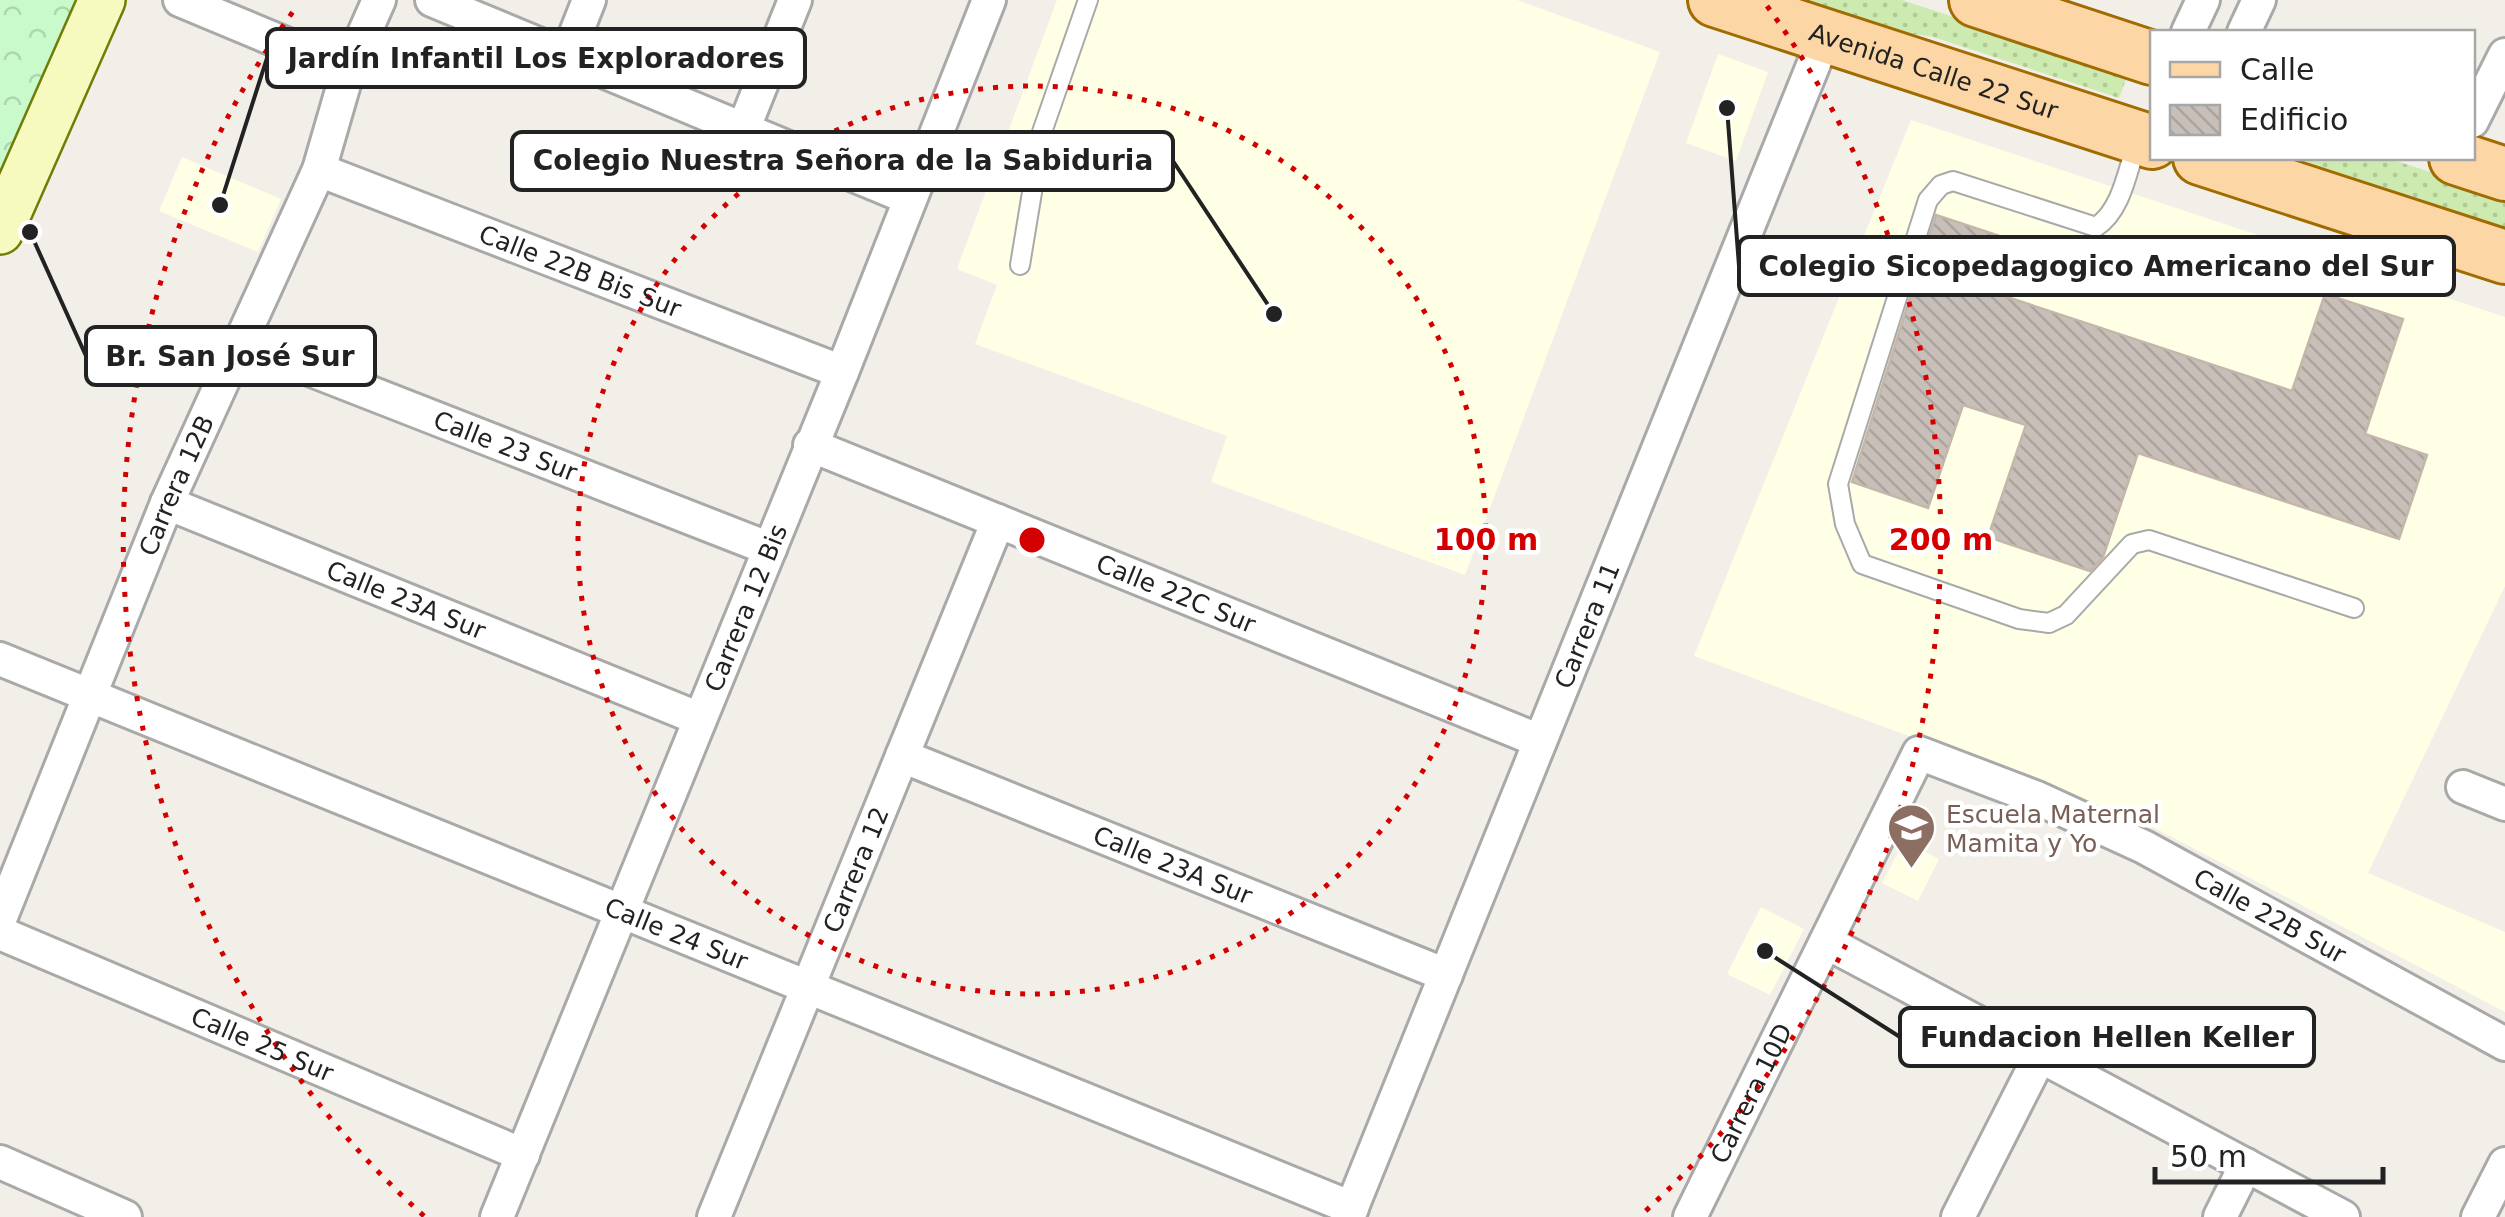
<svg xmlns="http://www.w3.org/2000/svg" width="2505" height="1217" font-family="'DejaVu Sans',sans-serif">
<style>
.education{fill:#ffffe5}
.grass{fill:url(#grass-dots)}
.park{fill:url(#park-crowns)}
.building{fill:url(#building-back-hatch);stroke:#c4b6ab;stroke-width:2.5}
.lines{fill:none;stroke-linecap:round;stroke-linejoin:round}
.lane-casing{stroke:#a9a9a9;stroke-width:22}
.street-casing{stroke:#a9a9a9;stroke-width:38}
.secondary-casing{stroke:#707d05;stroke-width:50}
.primary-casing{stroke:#a06b00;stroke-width:58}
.lane{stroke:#fff;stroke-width:18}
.street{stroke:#fff;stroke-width:32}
.secondary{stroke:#f7fabf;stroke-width:45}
.primary{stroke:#fcd6a4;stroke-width:52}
.ring{fill:none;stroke:#d40000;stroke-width:5;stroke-dasharray:5 10}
.labels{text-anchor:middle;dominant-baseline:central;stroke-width:9;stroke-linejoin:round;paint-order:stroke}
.street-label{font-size:25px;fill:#222;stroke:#fff}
.education-label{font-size:25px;fill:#785e54;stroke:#fff;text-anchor:start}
.centre{fill:#d40000;stroke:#fff;stroke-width:5}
.ring-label{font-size:30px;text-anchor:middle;font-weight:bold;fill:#d40000;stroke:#fff;stroke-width:9;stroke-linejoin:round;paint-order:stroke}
.leader{fill:none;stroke:#222;stroke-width:4}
.callout-dot{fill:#222;stroke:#fff;stroke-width:4}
.callout{fill:#fff;stroke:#222;stroke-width:4}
.callout-label{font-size:28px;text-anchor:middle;font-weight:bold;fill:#222}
</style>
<defs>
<pattern id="grass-dots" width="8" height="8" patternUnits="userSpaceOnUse" patternTransform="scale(2.5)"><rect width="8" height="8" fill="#cdebb0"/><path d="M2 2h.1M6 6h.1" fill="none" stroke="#b0c997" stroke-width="1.8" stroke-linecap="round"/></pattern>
<pattern id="park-crowns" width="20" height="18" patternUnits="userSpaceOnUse" patternTransform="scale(2.5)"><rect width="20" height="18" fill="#c8facc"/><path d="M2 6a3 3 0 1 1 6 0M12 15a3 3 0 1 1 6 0" fill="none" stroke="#acd6af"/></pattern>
<pattern id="building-back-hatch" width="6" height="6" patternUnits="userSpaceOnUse" patternTransform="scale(2.5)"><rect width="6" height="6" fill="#c7bfb8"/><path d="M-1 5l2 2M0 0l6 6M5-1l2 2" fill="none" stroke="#aba49e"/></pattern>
</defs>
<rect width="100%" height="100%" fill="#f2efe9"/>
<g class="education">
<path d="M1057,0H1517L1660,52L1465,575L1211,482L1227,436L975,344L997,285L957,269Z"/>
<path d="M1718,54L1768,72L1736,161L1686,143Z"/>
<path d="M1911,120L2505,317V586L2368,873L2505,932V1012L2153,827L1694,656Z"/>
<path d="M182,157L281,199L258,252L159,211Z"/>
<path d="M1904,841L1939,859L1918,901L1882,883Z"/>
<path d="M1761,907L1804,929L1770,995L1727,974Z"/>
</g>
<g class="grass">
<path d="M1795,0H1902L2128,74L2119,98L1933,37L1883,29Z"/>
<path d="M2270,158H2387L2505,196V234Z"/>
</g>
<path class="park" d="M0,0H89L0,209Z"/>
<path class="building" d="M1936,215L2024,244L2007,297L2292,391L2325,294L2403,319L2365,434L2427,455L2399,539L2138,453L2103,557L2090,571L1988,537L2026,425L1963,405L1928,508L1852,482Z"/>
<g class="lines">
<defs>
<g id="lane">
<path d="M2137,143C2127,171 2122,210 2096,227L1953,181L1941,185L1928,200L1838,484L1845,524L1862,564L2019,619L2049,623L2066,615L2132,544L2149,540L2354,608"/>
<path d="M1020,265L1042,132L1088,0"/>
</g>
<g id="street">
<path d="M180,0L348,70"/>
<path d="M432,0L909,198"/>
<path d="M2188,32L2203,0"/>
<path d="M2244,32L2259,0"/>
<path d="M567,56L589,0"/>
<path d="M2472,121L2505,55"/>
<path d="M743,130L795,0"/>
<path id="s1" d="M319,170L842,372"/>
<path id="s2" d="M240,342L770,549"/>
<path id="s3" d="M810,445L1540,741"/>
<path id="s4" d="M167,503L700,719"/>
<path id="s5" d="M0,659L1352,1208"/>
<path id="s6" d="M902,756L1446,975"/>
<path d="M2463,787L2505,804"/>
<path id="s7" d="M0,919L167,503L319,170L348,70L379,0"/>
<path id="s8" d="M0,933L523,1155"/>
<path d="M1826,942L2343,1217"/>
<path d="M0,1162L125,1217"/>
<path id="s9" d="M497,1217L842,372L989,0"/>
<path id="s10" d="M714,1217L998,521"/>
<path id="s11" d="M1348,1217L1825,36"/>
<path id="s12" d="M1690,1217L1919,753L2037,798L2144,847L2505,1044"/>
<path d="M1958,1217L2040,1056"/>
<path d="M2220,1217L2246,1165"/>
<path d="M2478,1217L2505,1164"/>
</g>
<path id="secondary" d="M0,231L102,0"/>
<g id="primary">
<path id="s13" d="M1715,0L2152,142"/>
<path d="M1976,0L2152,58"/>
<path d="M2200,158L2505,257"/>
<path d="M2456,158L2505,174"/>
</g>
</defs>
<use href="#lane" class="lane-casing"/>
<use href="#street" class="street-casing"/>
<use href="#secondary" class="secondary-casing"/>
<use href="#primary" class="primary-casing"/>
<use href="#lane" class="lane"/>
<use href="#street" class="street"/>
<use href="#secondary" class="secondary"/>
<use href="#primary" class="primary"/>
</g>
<g class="ring">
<circle cx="1032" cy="540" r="454"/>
<path d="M424 1216A909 909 0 0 1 297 6M1767 6A909 909 0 0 1 1640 1216"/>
</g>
<defs>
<symbol id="school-pin" viewBox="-11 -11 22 30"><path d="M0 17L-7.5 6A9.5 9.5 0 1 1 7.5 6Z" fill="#8d6e63" stroke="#fff"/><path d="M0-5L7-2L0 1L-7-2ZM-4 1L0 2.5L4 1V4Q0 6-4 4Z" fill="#fff"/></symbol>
</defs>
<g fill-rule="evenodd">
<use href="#school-pin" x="1884" y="800" width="55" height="75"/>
</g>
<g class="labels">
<g class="street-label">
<text stroke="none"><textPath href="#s13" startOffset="230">Avenida Calle 22 Sur</textPath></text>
<text stroke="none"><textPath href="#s1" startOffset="280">Calle 22B Bis Sur</textPath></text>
<text stroke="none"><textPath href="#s2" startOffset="285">Calle 23 Sur</textPath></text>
<text stroke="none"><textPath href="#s7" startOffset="468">Carrera 12B</textPath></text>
<text stroke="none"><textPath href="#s3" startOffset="395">Calle 22C Sur</textPath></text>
<text stroke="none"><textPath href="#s4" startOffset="258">Calle 23A Sur</textPath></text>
<text stroke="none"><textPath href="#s9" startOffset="658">Carrera 12 Bis</textPath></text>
<text stroke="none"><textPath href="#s11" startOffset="638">Carrera 11</textPath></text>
<text stroke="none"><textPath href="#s6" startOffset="292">Calle 23A Sur</textPath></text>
<text stroke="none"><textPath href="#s10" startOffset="375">Carrera 12</textPath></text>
<text stroke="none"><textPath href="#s12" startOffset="905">Calle 22B Sur</textPath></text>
<text stroke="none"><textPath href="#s5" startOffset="730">Calle 24 Sur</textPath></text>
<text stroke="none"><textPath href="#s8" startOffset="285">Calle 25 Sur</textPath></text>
<text stroke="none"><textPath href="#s12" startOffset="138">Carrera 10D</textPath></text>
</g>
<g class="education-label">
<text x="1946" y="814">Escuela Maternal<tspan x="1946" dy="29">Mamita y Yo</tspan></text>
</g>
</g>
<circle cx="1032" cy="540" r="15" class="centre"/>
<g class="ring-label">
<text x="1486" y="550">100 m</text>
<text x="1941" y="550">200 m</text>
</g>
<path class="leader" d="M220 205L267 58M1274 314L1173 161M1727 108L1739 266M30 232L86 356M1765 951L1900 1037"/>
<g class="callout-dot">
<circle cx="220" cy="205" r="10"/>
<circle cx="1274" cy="314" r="10"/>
<circle cx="1727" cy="108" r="10"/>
<circle cx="30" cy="232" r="10"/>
<circle cx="1765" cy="951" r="10"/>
</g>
<g class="callout">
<rect x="267" y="29" width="538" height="58" rx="10"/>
<rect x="512" y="132" width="661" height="58" rx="10"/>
<rect x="1739" y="237" width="715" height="58" rx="10"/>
<rect x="86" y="327" width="289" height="58" rx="10"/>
<rect x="1900" y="1008" width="414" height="58" rx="10"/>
</g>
<g class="callout-label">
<text x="536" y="68">Jardín Infantil Los Exploradores</text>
<text x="843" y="170">Colegio Nuestra Señora de la Sabiduria</text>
<text x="2096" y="276">Colegio Sicopedagogico Americano del Sur</text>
<text x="230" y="366">Br. San José Sur</text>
<text x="2107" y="1047">Fundacion Hellen Keller</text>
</g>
<rect x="2150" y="30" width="325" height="130" fill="#ffffff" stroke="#a7a7a7" stroke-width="2.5"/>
<rect x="2170" y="62" width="50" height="15" fill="#fcd6a4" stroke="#a7a7a7" stroke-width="2.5"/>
<text x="2240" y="80" font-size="30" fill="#222222">Calle</text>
<rect x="2170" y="105" width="50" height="30" fill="url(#building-back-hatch)" stroke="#a7a7a7" stroke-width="2.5"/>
<text x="2240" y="130" font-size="30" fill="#222222">Edificio</text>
<path d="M2155 1167v15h228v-15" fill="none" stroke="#222222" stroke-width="5"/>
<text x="2170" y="1167" font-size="30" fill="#222222" stroke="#ffffff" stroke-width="8" paint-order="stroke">50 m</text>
</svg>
